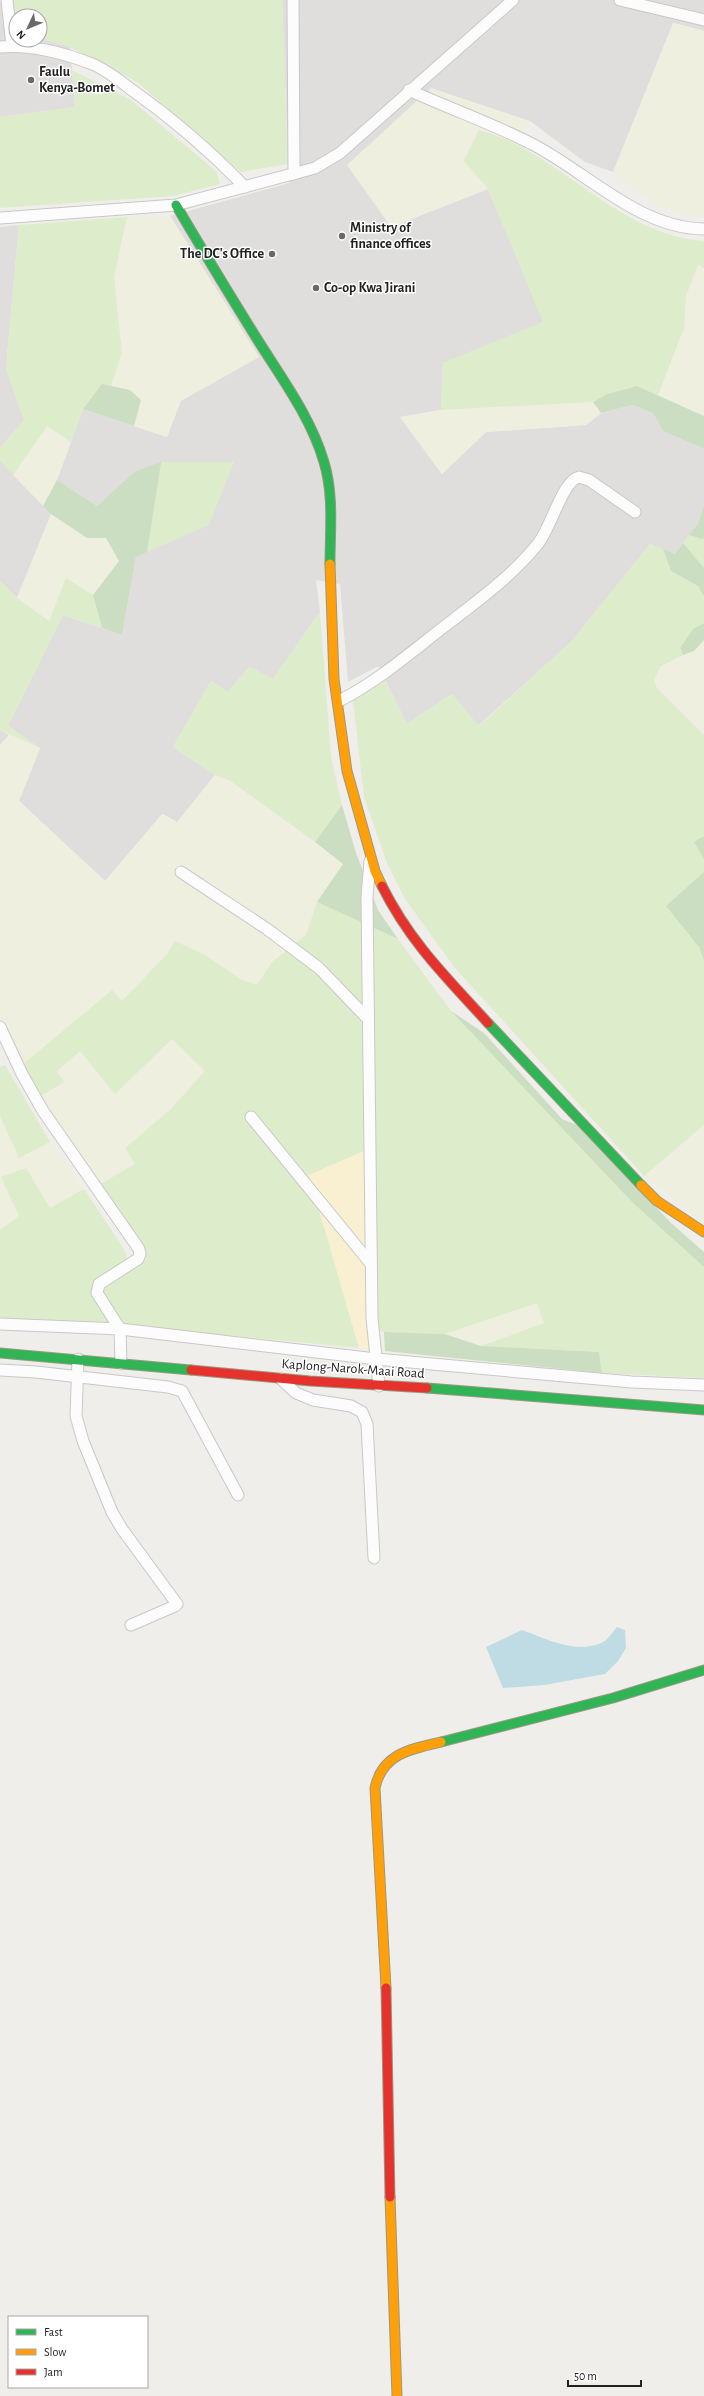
<svg xmlns="http://www.w3.org/2000/svg" width="704" height="2396" font-family="'Alegreya Sans',sans-serif">
<style>
.residential{fill:#dfdedc}
.farmland{fill:#efefdf}
.grass{fill:#ddeccb}
.forest{fill:#cbdec1}
.sand{fill:#f8f0d0}
.water{fill:#bfdbe3}
.lines{fill:none;stroke-linecap:round;stroke-linejoin:round}
.street-casing{stroke:#c9c8c7;stroke-width:13}
.fast-casing{stroke:#999a82;stroke-width:11}
.slow-casing{stroke:#999a82;stroke-width:11}
.jam-casing{stroke:#999a82;stroke-width:11}
.street{stroke:#fdfcfc;stroke-width:11}
.fast{stroke:#30b455;stroke-width:9}
.slow{stroke:#ff9f0a;stroke-width:9}
.jam{stroke:#e5322d;stroke-width:9}
.poi-dot{fill:#6a6968;stroke:#fff;stroke-width:1.5}
.labels{text-anchor:middle;dominant-baseline:central;stroke-width:3;stroke-linejoin:round;paint-order:stroke}
.poi-label{font-size:14px;font-weight:bold;fill:#222;stroke:#fff;text-anchor:start}
.street-label{font-size:14px;fill:#222;stroke:#fff}
</style>
<rect width="100%" height="100%" fill="#f0eeeb"/>
<g class="residential">
<path d="M0,0L6,28L16,31V40H40V38L70,47L75,107L0,117Z"/>
<path d="M282,0H704V31L673,23L613,172L585,162L530,121L391,227L488,189L544,322L443,363L441,410L400,417L442,474L486,432L586,425L601,413L633,405L653,413L663,431L704,449V505L698,524L675,554L650,544L571,642L478,726L452,694L407,724L378,666L348,682L340,584L316,580L320,612L273,679L249,667L228,692L211,681L173,747L215,775L177,823L162,814L105,881L19,801L40,748L8,726L63,615L122,635L136,557L134,472L97,506L57,480L83,409L167,437L180,401L259,357L170,216L289,183Z"/>
<path d="M19,225L6,368L24,420L0,448V227Z"/>
<path d="M0,460L51,514L17,598L0,581Z"/>
<path d="M0,730L9,735L0,745Z"/>
</g>
<g class="farmland">
<path d="M674,23L704,31V216L685,215L657,206L613,172Z"/>
<path d="M431,88L530,121L516,143L479,130L464,161L488,189L391,227L347,165Z"/>
<path d="M170,216L259,357L181,401L167,437L134,426L141,400L130,390L111,386L122,353L114,277L127,217Z"/>
<path d="M698,264L704,268V416L658,395L684,328L686,296Z"/>
<path d="M593,402L601,413L586,425L486,432L442,474L400,417L441,410Z"/>
<path d="M47,425L71,442L57,480L43,506L13,475Z"/>
<path d="M51,514L87,538H106L119,561L93,595L66,579L49,621L17,598Z"/>
<path d="M704,640V735L657,688L654,680L661,666L694,651Z"/>
<path d="M9,735L40,748L19,801L105,881L163,814L177,822L215,775L229,780L343,864L317,902L306,935L272,962L257,985L242,980L205,955L175,941L167,954L122,1001L112,990L22,1065L0,1015V745Z"/>
<path d="M172,1039L205,1071L170,1110L135,1164L97,1186L66,1144L41,1096L64,1082L57,1071L80,1051Z"/>
<path d="M0,1116L19,1158L50,1142L84,1189L50,1208L26,1168L1,1177L19,1216L0,1230Z"/>
<path d="M704,1125V1223L644,1176Z"/>
<path d="M538,1303L544,1323L481,1346L445,1334Z"/>
</g>
<g class="grass">
<path d="M1,0H282L288,164L241,172L137,82L70,47L40,38V16H16V31L6,28Z"/>
<path d="M72,70L131,100L217,172L220,184L173,196L0,208V117L75,107Z"/>
<path d="M479,130C491,135 505,138 516,144C578,176 631,236 704,241V268L698,265L686,296L684,328L658,395L637,386L607,394L593,402L441,410L443,363L543,322L488,189L464,161Z"/>
<path d="M127,217L114,277L122,353L111,386L102,385L83,409L71,442L47,426L13,475L0,460V448L24,420L6,368L19,225Z"/>
<path d="M161,462H234L209,525L147,552Z"/>
<path d="M689,535L704,538V568L683,543Z"/>
<path d="M650,544L663,549L671,571L698,586L704,596V623L693,629L680,648L683,655L661,666L654,680L657,688L704,735V837L695,842L704,859V872L666,906L699,947L704,961V1125L644,1176L455,968L405,899L387,863L364,797L353,701L385,681L407,724L452,694L479,726L571,642Z"/>
<path d="M66,578L93,595L102,628L63,615L8,726L40,748L0,730V581L17,598L49,621Z"/>
<path d="M320,612L331,757L342,805L315,842L229,780L215,775L173,747L211,681L228,692L249,667L273,679Z"/>
<path d="M317,902L398,939L451,1011L633,1203L704,1267V1378L602,1373L599,1352L481,1346L544,1323L537,1303L445,1334L384,1332L369,1327L364,1151L309,1175L359,1348L123,1325L102,1294L104,1288L147,1259L97,1186L135,1164L125,1148L170,1110L205,1071L172,1039L115,1094L80,1051L57,1071L64,1082L41,1096L22,1065L112,990L122,1001L167,954L175,941L205,955L242,980L257,985L272,962L306,935Z"/>
<path d="M5,1065L50,1142L19,1158L0,1116V1067Z"/>
<path d="M26,1168L50,1208L84,1189L124,1249L127,1259L94,1286L92,1297L110,1324L0,1319V1230L19,1216L1,1177Z"/>
</g>
<g class="forest">
<path d="M102,384L130,390L141,400L134,426L83,409Z"/>
<path d="M637,386L704,416V449L663,431L653,413L633,405L601,413L593,402L607,394Z"/>
<path d="M161,462L147,552L136,557L122,635L102,628L93,595L119,561L106,538H87L51,514L43,506L57,480L97,506L134,472Z"/>
<path d="M704,505V538L702,539L689,535L698,524Z"/>
<path d="M683,543L704,568V596L698,586L671,571L663,549L675,554Z"/>
<path d="M704,623V640L694,651L683,655L680,648L693,629Z"/>
<path d="M342,805L356,853L378,910L398,939L317,902L343,864L315,842Z"/>
<path d="M702,837H704V859L694,842Z"/>
<path d="M704,872V961L699,947L666,906Z"/>
<path d="M451,1011L484,1033L562,1119L579,1126L671,1223L704,1252V1267L633,1203Z"/>
<path d="M384,1332L445,1334L481,1346L599,1352L602,1373L385,1351Z"/>
</g>
<path class="sand" d="M364,1151L369,1327V1349L359,1348L309,1175Z"/>
<path class="water" d="M617,1627L625,1630L626,1648L618,1661L605,1674L544,1685L503,1688L486,1647L522,1630C547,1639 579,1656 605,1641C609,1638 613,1631 617,1627Z"/>
<g class="lines">
<defs>
<g id="street">
<path d="M7,0L12,46"/>
<path d="M293,0L294,174"/>
<path d="M620,0L704,20"/>
<path d="M0,47C29,44 65,53 92,64C107,70 120,81 132,90C173,119 210,151 245,187"/>
<path d="M409,90C450,109 494,124 534,145C589,174 639,228 704,229"/>
<path d="M0,218L176,205L315,168L340,153L513,0"/>
<path d="M339,701C376,682 408,655 441,629C475,603 510,578 537,545C551,529 562,481 579,477L589,480L635,512"/>
<path d="M370,861L367,897L372,1318L379,1386"/>
<path d="M181,872L267,929L319,968L368,1019"/>
<path d="M0,1027L22,1074L43,1111L139,1249L140,1254L138,1259L99,1284L97,1293L120,1329L121,1363"/>
<path d="M251,1117L371,1264"/>
<path d="M0,1324L120,1329L376,1359L632,1382L704,1385"/>
<path d="M78,1359L76,1416L83,1441L112,1512L122,1529L177,1604L175,1606L131,1625"/>
<path d="M0,1370L36,1372L168,1387L182,1391L238,1495"/>
<path d="M281,1379L296,1393L313,1400L351,1406L362,1412L367,1424L374,1558"/>
</g>
<g id="fast">
<path d="M176,205C203,251 231,297 259,342C283,380 311,418 324,462C334,495 330,530 330,564"/>
<path d="M488,1023L641,1185"/>
<path d="M0,1353L191,1370"/>
<path d="M427,1388L704,1410"/>
<path d="M441,1742L613,1698L704,1670"/>
</g>
<g id="slow">
<path d="M330,564L334,679L347,771L375,871L382,886"/>
<path d="M641,1185L657,1201L704,1232"/>
<path d="M386,1988L375,1788C382,1754 410,1749 441,1742"/>
<path d="M390,2197L397,2396"/>
</g>
<g id="jam">
<path d="M382,886C410,942 446,977 488,1023"/>
<path d="M191,1370L310,1381L427,1388"/>
<path d="M386,1988L390,2197"/>
</g>
</defs>
<use href="#street" class="street-casing"/>
<use href="#fast" class="fast-casing"/>
<use href="#slow" class="slow-casing"/>
<use href="#jam" class="jam-casing"/>
<use href="#street" class="street"/>
<use href="#fast" class="fast"/>
<use href="#slow" class="slow"/>
<use href="#jam" class="jam"/>
</g>
<g class="poi-dot">
<circle cx="31" cy="80" r="4"/>
<circle cx="342" cy="236" r="4"/>
<circle cx="272" cy="254" r="4"/>
<circle cx="316" cy="288" r="4"/>
</g>
<g class="labels">
<g class="poi-label">
<text x="39" y="72">Faulu<tspan x="39" dy="16">Kenya-Bomet</tspan></text>
<text x="350" y="228">Ministry of<tspan x="350" dy="16">finance offices</tspan></text>
<text x="264" y="254" text-anchor="end">The DC's Office</text>
<text x="324" y="288">Co-op Kwa Jirani</text>
</g>
<g class="street-label">
<text transform="translate(353 1369) rotate(4)">Kaplong-Narok-Maai Road</text>
</g>
</g>
<rect x="8" y="2316" width="140" height="72" fill="#ffffff" stroke="#a7a7a7"/>
<rect x="16" y="2329" width="20" height="6" fill="#30b455" stroke="#a7a7a7"/>
<text x="44" y="2336" font-size="12" fill="#222222">Fast</text>
<rect x="16" y="2349" width="20" height="6" fill="#ff9f0a" stroke="#a7a7a7"/>
<text x="44" y="2356" font-size="12" fill="#222222">Slow</text>
<rect x="16" y="2369" width="20" height="6" fill="#e5322d" stroke="#a7a7a7"/>
<text x="44" y="2376" font-size="12" fill="#222222">Jam</text>
<g transform="translate(28 28) rotate(226)"><circle r="19" fill="#ffffff" stroke="#a7a7a7"/>
<path d="M0-3L7 15L0 10L-7 15Z" fill="#6a6968"/>
<text y="-6" font-size="11" font-weight="bold" text-anchor="middle" fill="#222222">N</text>
</g>
<path d="M568 2380v6h73v-6" fill="none" stroke="#222222" stroke-width="2"/>
<text x="574" y="2380" font-size="12" fill="#222222" stroke="#ffffff" stroke-width="3" paint-order="stroke">50 m</text>
</svg>
